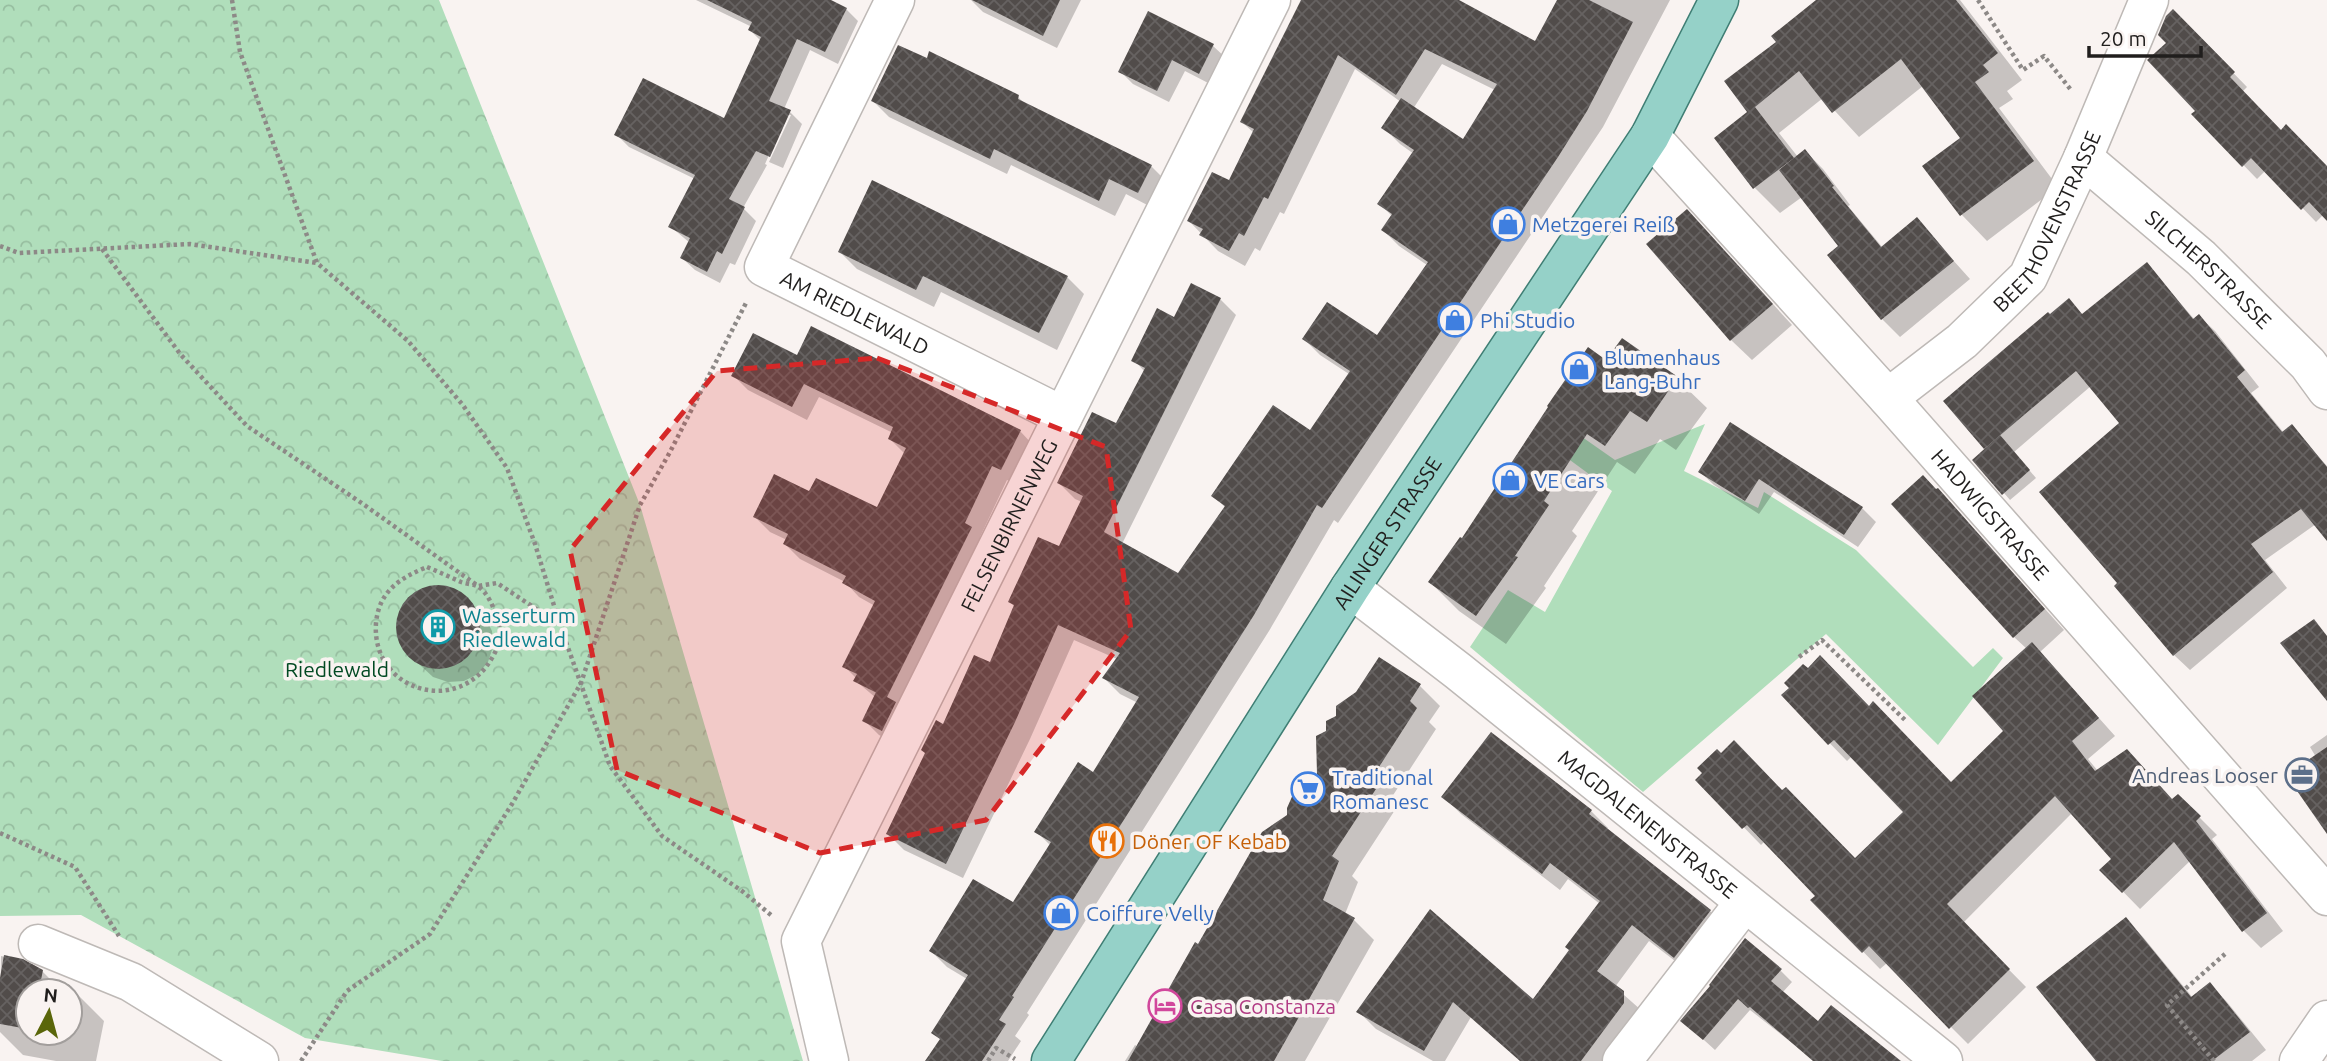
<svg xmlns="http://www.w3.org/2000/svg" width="2327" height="1061" font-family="Ubuntu,sans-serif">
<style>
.grass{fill:#b0debb}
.forest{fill:url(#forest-crowns)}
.shadow{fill:#0003;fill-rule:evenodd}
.building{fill:url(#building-cross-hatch)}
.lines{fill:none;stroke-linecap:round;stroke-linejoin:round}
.minor-casing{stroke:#beb9b6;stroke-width:41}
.major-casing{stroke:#3f7e74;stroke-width:41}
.path{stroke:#8d8987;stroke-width:4.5;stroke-dasharray:3.5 3.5;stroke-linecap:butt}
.minor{stroke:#fff;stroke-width:38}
.major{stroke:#95d1c8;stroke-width:38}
.marked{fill:#d62828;fill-opacity:0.2;stroke:#d62828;stroke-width:5;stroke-dasharray:14 9;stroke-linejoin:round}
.labels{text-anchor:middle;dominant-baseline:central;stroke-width:7;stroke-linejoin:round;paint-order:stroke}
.street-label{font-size:21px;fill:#201e1d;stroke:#f9f3f1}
.shop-label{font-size:21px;fill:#366cbe;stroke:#f9f3f1;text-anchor:start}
.culture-label{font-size:21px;fill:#0d838f;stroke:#f9f3f1;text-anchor:start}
.park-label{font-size:21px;fill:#014922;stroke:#f9f3f1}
.service-label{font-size:21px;fill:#4e5e75;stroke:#f9f3f1;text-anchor:end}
.food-label{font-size:21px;fill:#c56008;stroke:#f9f3f1;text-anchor:start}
.hotel-label{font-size:21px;fill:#b23c85;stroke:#f9f3f1;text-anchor:start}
</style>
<defs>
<pattern id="forest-crowns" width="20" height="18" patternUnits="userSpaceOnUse" patternTransform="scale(1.75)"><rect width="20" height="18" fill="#b0debb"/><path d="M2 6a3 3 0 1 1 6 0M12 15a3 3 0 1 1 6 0" fill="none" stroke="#97bea0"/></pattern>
<pattern id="building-cross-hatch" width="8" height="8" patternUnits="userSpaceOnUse" patternTransform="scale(1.75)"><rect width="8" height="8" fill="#514c4a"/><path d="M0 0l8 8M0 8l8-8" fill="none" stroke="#666261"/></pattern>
</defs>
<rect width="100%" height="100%" fill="#f9f3f1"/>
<path class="grass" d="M1552,416L1615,460L1705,424L1684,471L1758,508L1764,492L1856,550L1973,667L1993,648L2003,658L1938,745L1826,634L1643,792L1470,647L1508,590L1545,612L1612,491L1540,438Z"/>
<path class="forest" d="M0,0H439L640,505L803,1061H442L305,1038L81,915L0,916Z"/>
<g class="shadow">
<path d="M696,0H828L846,9L858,21L838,64L810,50L784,109L790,112L802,124L783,168L769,162L791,115H787L765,164L767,165L743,208L756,221L735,265L730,263L720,283L695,270L682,258L690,243L671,227L695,179L629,147L617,135L725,120L761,41L750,30L752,27Z"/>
<path d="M971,0H1081L1057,48L983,12Z"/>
<path d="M1303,0H1455L1536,44L1558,0H1670L1603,127L1338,523L1334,520L1269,631L1027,1013L1029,1015L1015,1036L1021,1041L1008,1061H928L941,1040L933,1032L967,979L947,967L931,951L1014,905L1051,846L1037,832L1093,774L1138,703L1120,694L1104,678L1117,659L1074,640L1030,739L963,878L904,850L888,834L944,726L991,664L1015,607L1010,602L1060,549L1082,502L1075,499L1059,483L1116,426L1145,372L1134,360L1175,319L1220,299L1236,315L1122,544L1179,575L1226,508L1213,496L1310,433L1349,374L1320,355L1304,339L1377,337L1427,265L1399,246L1383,230L1392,216L1380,204L1414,154L1400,144L1384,128L1401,102L1355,69L1284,214L1280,212L1260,251L1255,248L1245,266L1218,251L1189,221L1230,182L1254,133L1242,122ZM1442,64L1495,90L1464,142L1413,109Z"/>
<path d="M1819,0H1960L2022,80L2007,91L2013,99L1999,108L2058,187L1987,241L1962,215L1925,167L1963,138L1923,86L1859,137L1823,98L1779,133L1798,157L1805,151L1823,169L1850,205L1848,206L1883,248L1917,220L1970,279L1900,337L1882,319L1840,247L1802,197L1780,213L1755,188L1750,113L1779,42Z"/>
<path d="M2173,11L2247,87L2242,92L2281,132L2327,168V218L2324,214L2316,222L2266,170L2257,179L2194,114L2197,111L2168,43Z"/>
<path d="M1149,13L1213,46L1226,58L1212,85L1185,71L1169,102L1133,84L1120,71Z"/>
<path d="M1018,97L1026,105L1151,166L1168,183L1155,209L1126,194L1115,216L1011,165L1007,174L889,117L873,101Z"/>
<path d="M1707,232L1792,325L1752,360L1731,340Z"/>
<path d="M840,252L1067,277L1084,294L1057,350L941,292L934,307L857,269Z"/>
<path d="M2147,265L2195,320L2199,316L2215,331L2259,387L2251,393L2284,433L2292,427L2327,466V538L2316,524L2265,560L2287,588L2190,670L2174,655L2119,583L2121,423L2091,386L2014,452L2036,478L2010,500L2004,493L1987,449L1946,401L2069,300L2083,315Z"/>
<path d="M1623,341L1677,379L1707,408L1676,450L1660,439L1635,474L1617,462L1572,531L1577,536L1544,586L1546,588L1506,644L1459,611L1430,582Z"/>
<path d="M797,357L1020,431L1034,446L1016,484L1007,480L980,537L986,543L897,744L879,735L865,721L876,698L856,681L857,679L844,666L875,606L859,597L845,582L800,559L785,544L787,540L770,532L755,517L809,494L877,510L905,454L890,439L893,433L819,397L807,420L748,390L733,375Z"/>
<path d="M1730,424L1862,508L1876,522L1858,547L1774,492L1759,514L1714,485L1700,472Z"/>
<path d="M1938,490L2064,630L2040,652L2115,736L2088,759L2098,771L2173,801L2178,796L2217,835L2212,839L2283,931L2261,948L2244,931L2190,861L2140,909L2102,870L2113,859L2072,813L1963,923L2026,987L1968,1044L1887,963L1880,969L1813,900L1817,896L1765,841L1761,845L1698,780L1783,792L1855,860L1906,812L1852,756L1847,761L1783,695L1869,708L1951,784L2006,731L2027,649L2014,637Z"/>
<path d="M443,587L458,592L470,603L485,617L492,631L493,647L488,662L478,674L464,681L448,682L433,677L406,652L399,638L398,623L402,607L413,595L427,588Z"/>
<path d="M1420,686L1440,706L1429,722L1436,729L1388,803L1395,810L1352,876L1358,882L1345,914L1354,920L1374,940L1305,1061H1125L1135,1045L1138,1047L1199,946L1319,775Z"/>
<path d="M2327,735V830L2316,757L2310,747Z"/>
<path d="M1444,797L1591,811L1608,828L1606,830L1710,911L1727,928L1692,974L1649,941L1615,987L1641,1010L1611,1061H1520L1471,1017L1445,1061H1433L1376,1029L1359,1012L1430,912L1533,1001L1570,950L1600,904L1568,879L1560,890L1461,814Z"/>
<path d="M2126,920L2143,937L2193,998L2210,984L2227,1002L2266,1050L2252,1061H2098Z"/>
<path d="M1,956L22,961L42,971L55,984L70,987L104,1021L96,1061H56L23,1055L0,1032ZM28,991H70V1033H28Z"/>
<path d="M1780,970L1792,982L1782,993L1818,1023L1898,1061H1815L1750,1010L1715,1050L1683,1021Z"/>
</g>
<g class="building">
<path d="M707,0H831L847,8L825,52L797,39L769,101L791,110L770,157L756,151L729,199L745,207L722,254L717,251L707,272L680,258L690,238L668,227L695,175L614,135L643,78L724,118L761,37L748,30L752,22Z"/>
<path d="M972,0H1060L1043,36Z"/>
<path d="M1301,0H1459L1535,41L1557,0H1589L1633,22L1587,111L1558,157L1322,508L1317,505L1254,615L1012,996L1014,997L999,1020L1006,1024L982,1061H925L940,1039L931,1033L968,975L929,951L973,879L1013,902L1051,842L1034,832L1078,762L1093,772L1139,697L1102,678L1120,653L1058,625L1015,722L946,864L886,834L925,753L921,750L936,720L943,724L974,655L990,662L1014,605L1008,602L1038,537L1059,546L1083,496L1057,483L1092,412L1116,423L1145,368L1131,361L1157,308L1174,317L1191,283L1221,298L1104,532L1178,573L1225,506L1211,496L1273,405L1310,430L1350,371L1302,339L1327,302L1377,335L1428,262L1381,230L1392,214L1377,204L1414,150L1381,128L1401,98L1463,139L1497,84L1425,49L1396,95L1338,55L1268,199L1264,197L1244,236L1239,233L1229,251L1199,235L1203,229L1187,221L1212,172L1229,180L1254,129L1240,122Z"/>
<path d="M1816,0H1956L1998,53L1983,65L1989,72L1975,82L2034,161L1960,216L1922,166L1960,138L1901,59L1832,113L1799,71L1755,107L1794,158L1753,189L1714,138L1747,112L1724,81L1776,42L1771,36Z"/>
<path d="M2173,9L2235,72L2230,77L2281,130L2286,124L2327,166V221L2309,202L2301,210L2251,158L2242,167L2191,114L2195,111L2147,60L2166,43L2158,35L2166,16Z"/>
<path d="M1148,11L1214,44L1199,74L1172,60L1157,91L1118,72Z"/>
<path d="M898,45L927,58L929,51L1019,95L1018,99L1152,165L1138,193L1109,179L1099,201L994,149L990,159L871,101Z"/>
<path d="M1805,149L1834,186L1832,187L1881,247L1917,217L1954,261L1881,320L1827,255L1838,246L1779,170Z"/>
<path d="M872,180L1068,276L1039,333L923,276L916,290L838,252Z"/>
<path d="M1687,209L1773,304L1730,341L1646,244Z"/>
<path d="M2147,262L2193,319L2199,314L2245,370L2237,377L2282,432L2292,424L2327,467V541L2301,509L2251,544L2273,572L2173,656L2114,586L2117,583L2039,492L2119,423L2076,371L1984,449L1943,401L2048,312L2050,314L2069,298L2082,314Z"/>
<path d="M811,326L1021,430L1001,470L992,466L965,523L972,527L887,697L896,702L882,731L862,721L876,692L879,694L853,681L857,674L842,667L875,601L842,583L846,576L783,544L788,534L753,517L774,474L809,491L816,478L877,507L906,448L888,439L893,427L804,384L792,407L731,376L753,333L797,355Z"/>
<path d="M1622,338L1678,377L1647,422L1630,411L1605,446L1587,434L1544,501L1549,505L1515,556L1518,557L1476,616L1428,582L1460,537L1462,538L1548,407L1547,406L1588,347L1606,360Z"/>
<path d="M1730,422L1863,507L1844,535L1759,479L1745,501L1698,472Z"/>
<path d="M2000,435L2030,470L2002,495L1972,460Z"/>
<path d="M1923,475L1936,489L1938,488L2045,609L2013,638L1891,504Z"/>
<circle cx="438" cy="627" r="42"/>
<path d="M2314,619L2327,636V701L2280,643Z"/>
<path d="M2032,642L2099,718L2072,741L2095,771L2127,749L2172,799L2178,794L2201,816L2196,821L2267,913L2242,932L2174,842L2122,893L2099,870L2111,859L2055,796L1947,904L2010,969L1949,1029L1869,946L1862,953L1810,900L1815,896L1747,825L1742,829L1695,780L1702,773L1697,768L1717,749L1721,753L1734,740L1782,790L1786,787L1855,858L1903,812L1834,740L1828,745L1781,695L1789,688L1784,683L1803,664L1808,668L1820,655L1869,706L1873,701L1951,782L2003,731L1972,696Z"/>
<path d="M1379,657L1421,684L1410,701L1417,708L1368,784L1376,789L1332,856L1339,861L1323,900L1355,918L1274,1061H1128L1195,942L1198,944L1262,832L1287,815V808L1302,774H1317L1316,736L1326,731V721L1336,716V706L1356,692Z"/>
<path d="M1491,732L1592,810L1589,814L1711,910L1674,958L1632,925L1597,971L1624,991V1003L1581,1061H1520L1453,1002L1424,1051L1356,1012L1430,909L1533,999L1569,950L1565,947L1600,901L1550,863L1542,874L1441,797Z"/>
<path d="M2327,747V834L2286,775Z"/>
<path d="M2126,917L2191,997L2210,982L2250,1032L2212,1061H2096L2036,987Z"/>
<path d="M1745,938L1782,969L1771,981L1818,1021L1831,1005L1901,1061H1813L1750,1007L1748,1008L1738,999L1703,1040L1680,1021L1710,986L1709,985Z"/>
<path d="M4,955L23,959L43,970L41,980L70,985L69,991H28V1029L0,1024V978Z"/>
</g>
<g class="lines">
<defs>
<g id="minor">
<path id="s1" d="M895,0L764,267L1063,416"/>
<path id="s2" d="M1650,136L1888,398L2327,896"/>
<path id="s3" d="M2083,158L2201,258L2308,364L2327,390"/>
<path id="s4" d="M1888,398L1962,341L2028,277L2083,158L2149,0"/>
<path id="s5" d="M1350,588L1458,671L1943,1061"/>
<path d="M38,944L131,982L259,1061"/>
<path id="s6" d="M829,1061L801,941L1271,0"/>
<path d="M1622,1061L1745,902"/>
<path d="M2299,1061L2327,1020"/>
</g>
<g id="major">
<path id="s7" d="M1051,1061L1350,588L1650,136L1719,0"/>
</g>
</defs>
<use href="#minor" class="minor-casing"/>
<use href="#major" class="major-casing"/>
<g class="path">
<path d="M232,0L240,52L317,263L408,341L462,404L507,468L535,544L560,625L610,766L662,836L742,891L771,915"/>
<path d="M1978,0L2023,70L2044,56L2071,90"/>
<path d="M0,246L19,253L190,244L317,263"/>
<path d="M102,249L181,355L247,426L363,504L478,586L497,583L559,624"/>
<path d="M427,567C439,572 450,577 461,582C466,584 473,584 477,586C488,592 493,607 497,617C502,631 500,645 492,658C458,717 371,691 376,623C379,591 400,578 427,567Z"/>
<path d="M1799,657L1822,640L1905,720"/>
<path d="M0,833L75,867L119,936"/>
<path d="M301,1061L347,991L430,934L512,804L581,683L640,505L670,452L747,301"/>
<path d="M988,1061L996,1048L1015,1059"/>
<path d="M2214,1061L2167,1005L2225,954"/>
</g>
<use href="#minor" class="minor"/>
<use href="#major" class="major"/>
</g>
<path class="marked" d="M877,358L1106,447L1131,630L986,820L820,853L617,770L570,550L717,371Z"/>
<defs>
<symbol id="shop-ring" viewBox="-11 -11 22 22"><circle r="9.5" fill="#f9f3f1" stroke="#3f7fe0" stroke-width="1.5"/><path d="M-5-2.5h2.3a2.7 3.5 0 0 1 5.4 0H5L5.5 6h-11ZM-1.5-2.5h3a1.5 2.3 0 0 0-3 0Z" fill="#3f7fe0"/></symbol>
<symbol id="building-ring" viewBox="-11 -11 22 22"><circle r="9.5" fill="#f9f3f1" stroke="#0f9aa8" stroke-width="1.5"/><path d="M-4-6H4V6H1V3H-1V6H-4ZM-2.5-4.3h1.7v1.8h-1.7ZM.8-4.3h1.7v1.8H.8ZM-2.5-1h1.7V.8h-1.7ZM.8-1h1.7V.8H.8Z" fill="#0f9aa8"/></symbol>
<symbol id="office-ring" viewBox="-11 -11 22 22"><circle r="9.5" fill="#f9f3f1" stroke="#5c6f8a" stroke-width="1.5"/><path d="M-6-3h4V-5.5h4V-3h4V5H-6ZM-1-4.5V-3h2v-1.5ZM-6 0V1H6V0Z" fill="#5c6f8a"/></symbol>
<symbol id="supermarket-ring" viewBox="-11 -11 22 22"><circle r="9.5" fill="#f9f3f1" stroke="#3f7fe0" stroke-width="1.5"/><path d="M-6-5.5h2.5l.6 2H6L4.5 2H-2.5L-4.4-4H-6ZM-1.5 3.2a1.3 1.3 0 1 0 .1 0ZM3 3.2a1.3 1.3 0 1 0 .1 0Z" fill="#3f7fe0"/></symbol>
<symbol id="restaurant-ring" viewBox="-11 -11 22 22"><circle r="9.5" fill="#f9f3f1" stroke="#e8710a" stroke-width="1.5"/><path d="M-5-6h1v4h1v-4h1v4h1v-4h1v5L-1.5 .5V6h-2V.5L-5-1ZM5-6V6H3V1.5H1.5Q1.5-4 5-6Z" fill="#e8710a"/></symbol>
<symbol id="hotel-ring" viewBox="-11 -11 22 22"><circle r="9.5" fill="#f9f3f1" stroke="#d1479c" stroke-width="1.5"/><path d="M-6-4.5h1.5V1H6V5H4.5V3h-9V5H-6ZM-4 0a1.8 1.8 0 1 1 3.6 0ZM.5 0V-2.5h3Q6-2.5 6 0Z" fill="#d1479c"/></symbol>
</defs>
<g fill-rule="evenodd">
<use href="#shop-ring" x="1489" y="205" width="38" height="38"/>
<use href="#shop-ring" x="1436" y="301" width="38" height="38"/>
<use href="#shop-ring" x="1560" y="350" width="38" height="38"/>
<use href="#shop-ring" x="1491" y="461" width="38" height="38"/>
<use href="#building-ring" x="419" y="608" width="38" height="38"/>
<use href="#office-ring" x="2283" y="756" width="38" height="38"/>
<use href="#supermarket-ring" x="1289" y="770" width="38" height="38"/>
<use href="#restaurant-ring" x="1088" y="822" width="38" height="38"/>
<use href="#shop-ring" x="1042" y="894" width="38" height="38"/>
<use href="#hotel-ring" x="1146" y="987" width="38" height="38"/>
</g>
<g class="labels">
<g class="street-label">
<text stroke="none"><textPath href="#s4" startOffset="243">BEETHOVENSTRASSE</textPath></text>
<text stroke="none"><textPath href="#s3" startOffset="168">SILCHERSTRASSE</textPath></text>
<text stroke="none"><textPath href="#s1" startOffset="399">AM RIEDLEWALD</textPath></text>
<text stroke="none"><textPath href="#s2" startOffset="509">HADWIGSTRASSE</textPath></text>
<text stroke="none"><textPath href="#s6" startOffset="588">FELSENBIRNENWEG</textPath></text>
<text stroke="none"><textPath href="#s7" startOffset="626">AILINGER STRASSE</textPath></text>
<text stroke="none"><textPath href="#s5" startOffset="380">MAGDALENENSTRASSE</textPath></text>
</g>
<g class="shop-label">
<text x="1532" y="224">Metzgerei Reiß</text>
<text x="1480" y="320">Phi Studio</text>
<text x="1604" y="357">Blumenhaus<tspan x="1604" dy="24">Lang-Buhr</tspan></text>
<text x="1534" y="480">VE Cars</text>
<text x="1332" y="777">Traditional<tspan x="1332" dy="24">Romanesc</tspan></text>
<text x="1086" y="913">Coiffure Velly</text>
</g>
<g class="culture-label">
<text x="462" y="615">Wasserturm<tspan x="462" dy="24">Riedlewald</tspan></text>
</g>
<g class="park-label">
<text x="337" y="669">Riedlewald</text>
</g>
<g class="service-label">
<text x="2278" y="775">Andreas Looser</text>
</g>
<g class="food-label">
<text x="1132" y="841">Döner OF Kebab</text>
</g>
<g class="hotel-label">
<text x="1190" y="1006">Casa Constanza</text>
</g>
</g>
<g transform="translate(49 1012) rotate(6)"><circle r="33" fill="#f9f3f1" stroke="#a29e9c" stroke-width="2"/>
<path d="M0-5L12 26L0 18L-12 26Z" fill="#5a660a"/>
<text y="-10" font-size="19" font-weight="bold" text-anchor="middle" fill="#201e1d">N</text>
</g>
<path d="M2089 46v10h112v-10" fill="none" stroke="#201e1d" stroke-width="3.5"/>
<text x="2100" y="46" font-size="21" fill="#201e1d" stroke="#f9f3f1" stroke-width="5" paint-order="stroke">20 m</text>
</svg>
